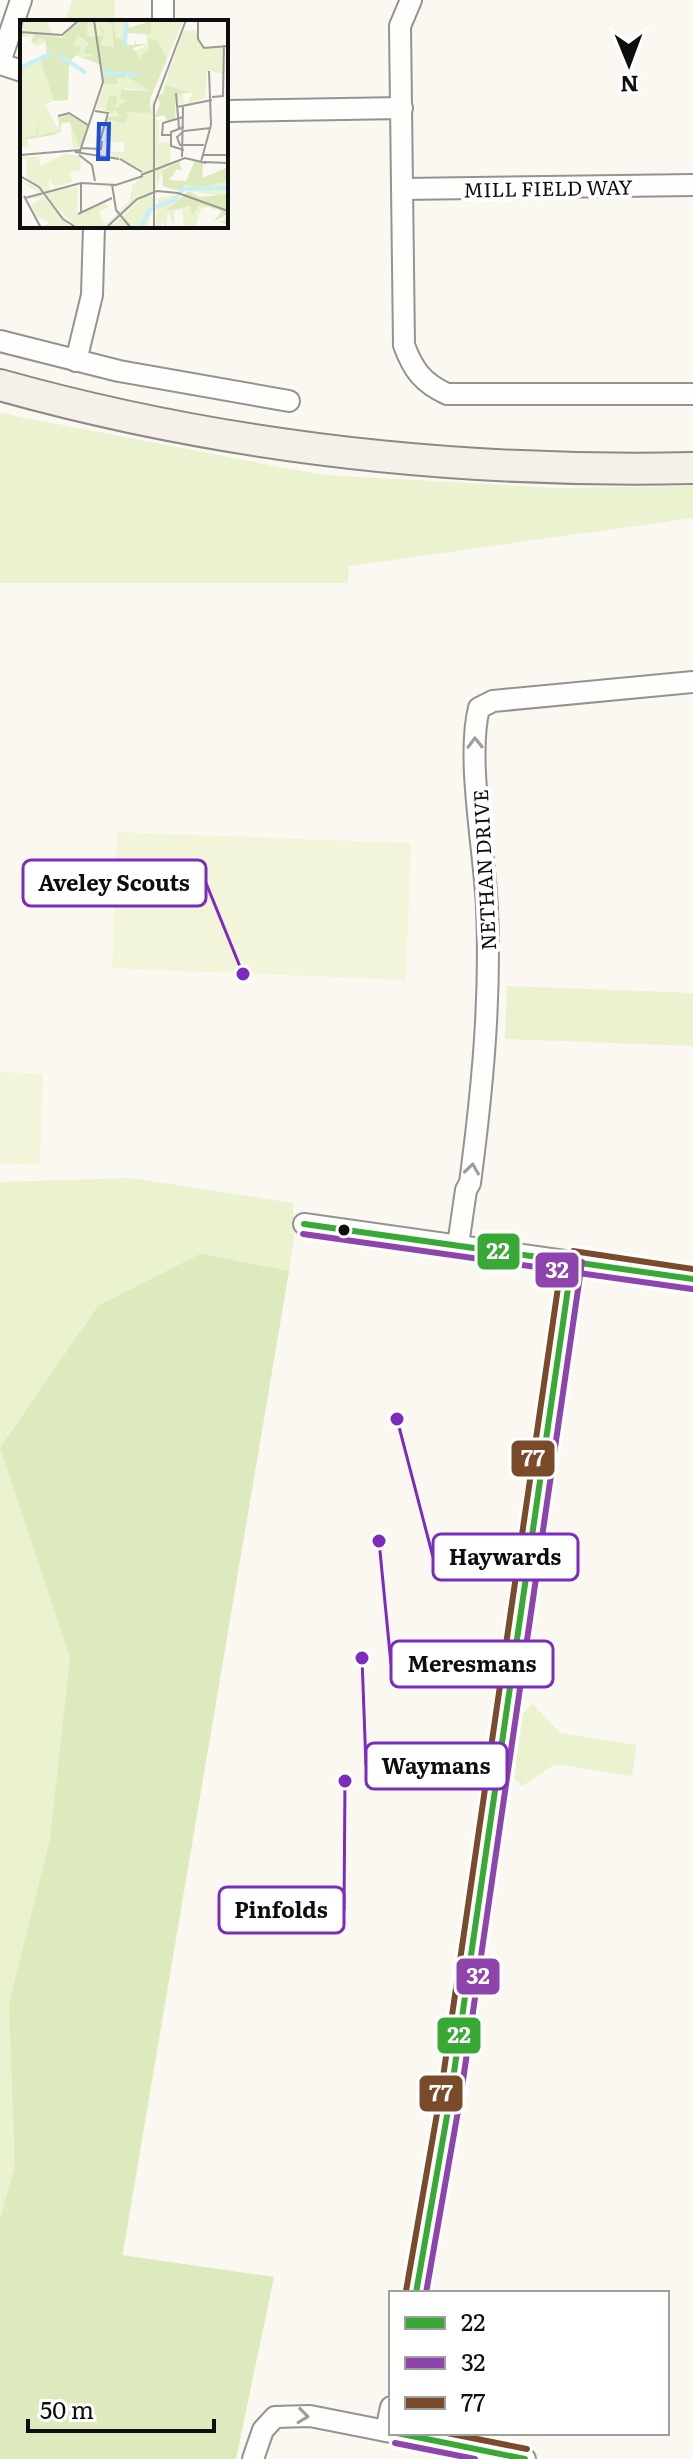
<svg xmlns="http://www.w3.org/2000/svg" width="693" height="2459" font-family="Literata,serif">
<style>
.green{fill:#eaf2d0}
.forest{fill:#dceabd}
.pitch{fill:#f3f5da}
.lines{fill:none;stroke-linecap:round;stroke-linejoin:round}
.minor-casing{stroke:#959391;stroke-width:24}
.secondary-casing{stroke:#8b8a87;stroke-width:34}
.minor{stroke:#fefefd;stroke-width:20}
.secondary{stroke:#f5f1ea;stroke-width:30}
.bus-1-casing{stroke:#fff;stroke-width:12}
.bus-2-casing{stroke:#fff;stroke-width:12}
.bus-3-casing{stroke:#fff;stroke-width:12}
.bus-1{stroke:#39a935;stroke-width:6}
.bus-2{stroke:#8e44ad;stroke-width:6}
.bus-3{stroke:#7a4b2a;stroke-width:6}
.oneway{stroke:#9e9e9d}
.bus-dot{fill:#0e0e0e;stroke:#fff;stroke-width:3}
.labels{text-anchor:middle;dominant-baseline:central;stroke-width:8;stroke-linejoin:round;paint-order:stroke}
.street-label{font-size:20px;fill:#0e0e0e;stroke:#fff}
.inset-river{fill:none;stroke:#c5f0f8;stroke-width:4}
.inset-road{fill:none;stroke:#9c9a97;stroke-width:2}
.view{fill:#1d4ed8;fill-opacity:0.15;stroke:#1d4ed8;stroke-width:4}
.inset-edge{fill:none;stroke:#0e0e0e;stroke-width:4}
.leader{fill:none;stroke:#7b2cbf;stroke-width:3}
.callout-dot{fill:#7b2cbf;stroke:#fff;stroke-width:3}
.callout{fill:#fff;stroke:#7b2cbf;stroke-width:3}
.callout-label{font-size:22px;text-anchor:middle;font-weight:bold;fill:#0e0e0e}
.line-badge{stroke:#fff;stroke-width:3}
.badge-label{font-size:22px;text-anchor:middle;font-weight:bold;fill:#fff}
</style>
<rect width="100%" height="100%" fill="#fbf8f2"/>
<g class="green">
<path d="M72,0H115V22H65Z"/>
<path d="M0,413L322,475L558,488L693,486V518L349,566L348,583H0Z"/>
<path d="M507,986L693,993V1046L505,1039Z"/>
<path d="M130,1178L293,1203L294,1241L123,2255L0,2459V1182Z"/>
<path d="M533,1704L560,1733L637,1745L632,1776L555,1764L522,1786L514,1778L523,1713Z"/>
</g>
<path class="forest" d="M200,1254L289,1271L122,2255L274,2277L236,2459H0V2220L15,2167L9,2003L50,1839L70,1658L0,1448L98,1306Z"/>
<g class="pitch">
<path d="M117,832L411,843L406,980L112,968Z"/>
<path d="M0,1072L43,1074L40,1165L0,1163Z"/>
</g>
<g class="lines">
<defs>
<g id="minor">
<path d="M411,0L400,26L404,345C413,370 423,383 447,394H693"/>
<path d="M163,22V0"/>
<path d="M0,62L21,0"/>
<path d="M0,64L22,71"/>
<path d="M226,111L402,108"/>
<path d="M403,189L693,185"/>
<path d="M0,341L119,371L289,401"/>
<path d="M76,361L92,295L94,226"/>
<path d="M304,1224L693,1279"/>
<path d="M458,1245L466,1190L470,1183C482,1092 491,1001 487,909C485,852 466,760 479,708L493,701L693,682"/>
<path d="M416,2293L451,2093L572,1261"/>
<path d="M386,2431L391,2407"/>
<path d="M397,2433L525,2459"/>
<path d="M253,2459L263,2430L275,2417L310,2416L391,2432"/>
</g>
<path id="secondary" d="M0,385C225,448 460,473 693,468"/>
</defs>
<use href="#minor" class="minor-casing"/>
<use href="#secondary" class="secondary-casing"/>
<use href="#minor" class="minor"/>
<use href="#secondary" class="secondary"/>
<defs>
<g id="bus-1">
<path d="M304,1224L693,1279"/>
<path d="M416,2293L451,2093L572,1261"/>
<path d="M397,2433L525,2459"/>
</g>
<g id="bus-2">
<path d="M303,1234L692,1289"/>
<path d="M426,2293L461,2094L582,1262"/>
<path d="M395,2443L475,2459"/>
</g>
<g id="bus-3">
<path d="M573,1251L693,1269"/>
<path d="M406,2291L441,2091L562,1260"/>
<path d="M447,2433L527,2449"/>
</g>
</defs>
<use href="#bus-1" class="bus-1-casing"/>
<use href="#bus-2" class="bus-2-casing"/>
<use href="#bus-3" class="bus-3-casing"/>
<use href="#bus-1" class="bus-1"/>
<use href="#bus-2" class="bus-2"/>
<use href="#bus-3" class="bus-3"/>
</g>
<defs><path id="oneway-chevron" d="M-2-3.5L2.5 0L-2 3.5" fill="none" stroke-width="1.6" stroke-linecap="round" stroke-linejoin="round" transform="scale(2)"/></defs>
<g class="oneway">
<use href="#oneway-chevron" transform="translate(475 743) rotate(-91)"/>
<use href="#oneway-chevron" transform="translate(472 1169) rotate(-82)"/>
<use href="#oneway-chevron" transform="translate(303 2416) rotate(7)"/>
</g>
<circle class="bus-dot" cx="344" cy="1230" r="7"/>
<g class="labels">
<g class="street-label">
<text transform="translate(548 187) rotate(-1)">MILL FIELD WAY</text>
<text transform="translate(483 870) rotate(-93)">NETHAN DRIVE</text>
</g>
</g>
<g transform="translate(20 20)">
<rect width="208" height="208" fill="#fbf8f2"/>
<path d="M3,0H26L33,15L42,17L59,0H74L76,5L79,0H108L104,19L95,20V27L105,28L103,38H83L81,45L54,35L45,52L38,44L23,47L34,73L32,82L25,84L35,104L40,110L38,95L49,94L68,105L60,128H53L50,102L41,103V111L33,115L8,119V128L0,125V48L27,33L25,22L15,28L16,17H2ZM126,0H163L147,39L137,20L128,21L129,29L124,35L117,38L113,32L128,25L126,14H131V2ZM177,10L182,27L203,26V54L187,50L185,78L167,84L173,73H163L164,83L159,84L156,74L161,73L147,65L150,77L141,75L163,11ZM104,54L123,62L130,72L105,68L104,79L117,76L123,92L129,93L134,78L136,170L86,206L58,208L6,157L7,142L0,136L19,137L20,146L44,134L60,136L61,150L50,152L52,162L35,167L29,159V171L58,167L57,194L85,183L89,187L79,192L84,204L90,201L110,180L112,165L125,155L86,133L74,132L78,121L79,132H104V122H84L91,92L76,88L79,83L73,79L79,80L84,64ZM134,98L139,101V122L151,123L150,143L162,139L142,150L137,170ZM0,161L14,166L51,208H22L30,202L16,196L11,185L23,177L11,179L18,172ZM208,161L204,176L159,170L165,165L179,168ZM129,174L136,178L127,208H89ZM155,175L163,178L146,190L165,185L175,190L174,196L179,184L189,186L181,189L175,208H163V190H155L154,208L148,191L146,208L141,201V208H135L138,178Z" fill="#eaf2d0"/>
<path d="M59,0H68L67,16L75,17L84,15L81,11L80,3L85,14L80,25L94,28L92,4L85,2L93,1L96,19H103L108,0L109,8L131,1V14L106,13L107,25H115V18L116,24H128L113,28L119,38L129,29L127,19L137,20L147,39L130,79V93L105,92L109,94L104,103L91,100L85,121L87,97L101,96L95,89L91,94L86,89L89,76H97L96,86L90,85L97,88L107,80L99,79L102,70L130,71L105,55V64L104,58H97V64H83L82,45L61,37L74,36L63,32L69,23L58,15L53,24L62,28L49,43L48,80L34,81L20,38L27,33L26,21L20,17L14,24L11,21L15,14L42,18ZM146,65L169,73L156,74L155,98L148,101L144,95L134,98L140,84L137,75L144,74ZM49,94L67,105L60,128L50,102L41,103V111L33,115L8,119L0,118L16,116L19,99L18,116L40,110L38,96ZM175,140L183,143L182,158L206,148L208,161L179,168L165,165L160,171L143,166L142,151L159,141L162,151L157,149L149,160L166,161ZM169,171L180,177L208,174L206,204L198,201H205L206,195L194,201L202,191L180,184L173,196L170,186L145,191Z" fill="#dceabd"/>
<path class="inset-river" d="M105,25L106,0M39,35L66,53M0,48L31,33M83,53L117,55M120,208L130,189L154,180L164,169L208,168"/>
<path class="inset-road" d="M3,0L0,12L42,15L59,0M178,0V19L184,28L208,26M156,73L159,108M192,77L203,76L204,25M157,87L192,80M75,91L88,93L80,121M38,96L49,93L68,105M164,107L151,112V126L164,130M164,111L157,117L160,125H184M164,111L191,108M151,115H142L143,103L163,97M61,128L81,129L82,121M60,131L83,62L74,0M61,133L99,139M0,135L59,130L61,133L55,132M59,135L72,145L75,161M182,135H208M162,137L163,87M100,139L122,152M181,142L191,105L189,51M184,142L208,143M121,155L165,138L186,143M0,156L19,167L43,199L57,208M61,163V193M92,164L96,190L111,208M4,176L21,208M5,178L61,163L96,165L123,156M58,194L92,178M86,208L117,179L137,171L158,173L208,191M134,208V85L166,0"/>
<path class="view" d="M79,104H89L88,139H78Z"/>
<rect width="208" height="208" class="inset-edge"/>
</g>
<path class="leader" d="M243 974L206 883M397 1419L433 1557M379 1541L391 1664M362 1658L366 1766M345 1781L344 1910"/>
<g class="callout-dot">
<circle cx="243" cy="974" r="8"/>
<circle cx="397" cy="1419" r="8"/>
<circle cx="379" cy="1541" r="8"/>
<circle cx="362" cy="1658" r="8"/>
<circle cx="345" cy="1781" r="8"/>
</g>
<g class="callout">
<rect x="23" y="860" width="183" height="46" rx="8"/>
<rect x="433" y="1534" width="145" height="46" rx="8"/>
<rect x="391" y="1641" width="162" height="46" rx="8"/>
<rect x="366" y="1743" width="141" height="46" rx="8"/>
<rect x="219" y="1887" width="125" height="46" rx="8"/>
</g>
<g class="callout-label">
<text x="114" y="891">Aveley Scouts</text>
<text x="505" y="1565">Haywards</text>
<text x="472" y="1672">Meresmans</text>
<text x="436" y="1774">Waymans</text>
<text x="281" y="1918">Pinfolds</text>
</g>
<g class="line-badge">
<rect x="476" y="1232" width="45" height="39" rx="8" fill="#39a935"/>
<rect x="534" y="1251" width="46" height="38" rx="8" fill="#8e44ad"/>
<rect x="510" y="1439" width="46" height="39" rx="8" fill="#7a4b2a"/>
<rect x="455" y="1957" width="46" height="39" rx="8" fill="#8e44ad"/>
<rect x="436" y="2016" width="46" height="39" rx="8" fill="#39a935"/>
<rect x="418" y="2074" width="46" height="39" rx="8" fill="#7a4b2a"/>
</g>
<g class="badge-label">
<text x="498" y="1259">22</text>
<text x="557" y="1278">32</text>
<text x="533" y="1466">77</text>
<text x="478" y="1984">32</text>
<text x="459" y="2043">22</text>
<text x="441" y="2101">77</text>
</g>
<rect x="389" y="2291" width="280" height="144" fill="#ffffff" stroke="#9f9f9f" stroke-width="2"/>
<rect x="405" y="2317" width="40" height="12" fill="#39a935" stroke="#9f9f9f" stroke-width="2"/>
<text x="461" y="2331" font-size="24" fill="#0e0e0e">22</text>
<rect x="405" y="2357" width="40" height="12" fill="#8e44ad" stroke="#9f9f9f" stroke-width="2"/>
<text x="461" y="2371" font-size="24" fill="#0e0e0e">32</text>
<rect x="405" y="2397" width="40" height="12" fill="#7a4b2a" stroke="#9f9f9f" stroke-width="2"/>
<text x="461" y="2411" font-size="24" fill="#0e0e0e">77</text>
<g transform="translate(629 64) rotate(179)" stroke="#ffffff" stroke-width="6" paint-order="stroke">
<path d="M0-6L14 30L0 20L-14 30Z" fill="#0e0e0e"/>
<text y="-12" font-size="22" font-weight="bold" text-anchor="middle" fill="#0e0e0e">N</text>
</g>
<path d="M28 2419v12h186v-12" fill="none" stroke="#0e0e0e" stroke-width="4"/>
<text x="40" y="2419" font-size="24" fill="#0e0e0e" stroke="#ffffff" stroke-width="6" paint-order="stroke">50 m</text>
</svg>
